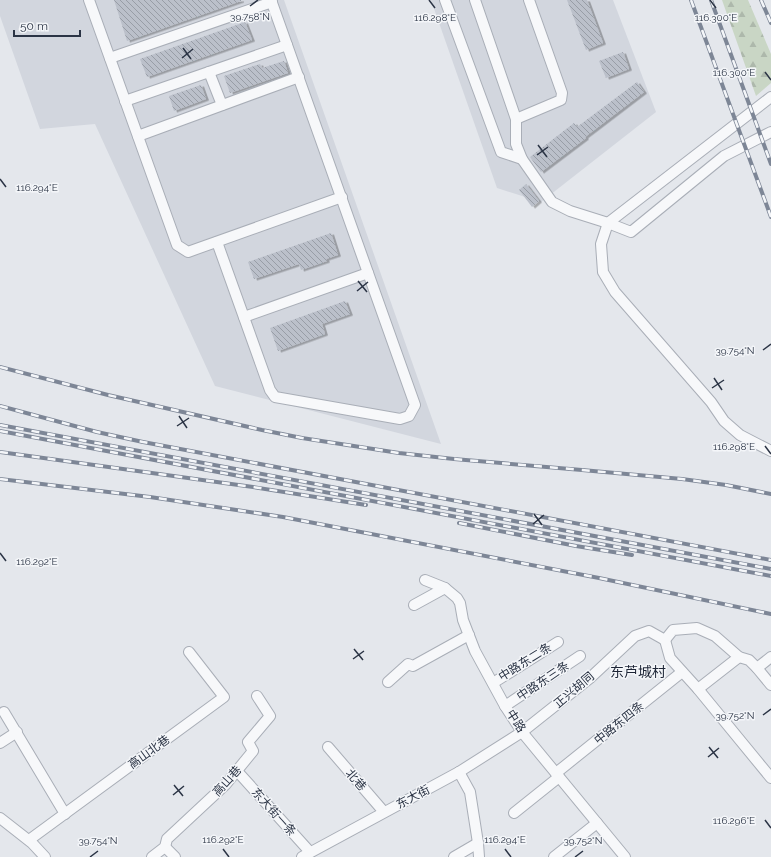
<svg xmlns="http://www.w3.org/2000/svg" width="771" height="857" font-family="Raleway,'Noto Sans SC',sans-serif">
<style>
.built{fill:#d2d6de}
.forest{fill:url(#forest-firs)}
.building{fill:url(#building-back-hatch);filter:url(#shadow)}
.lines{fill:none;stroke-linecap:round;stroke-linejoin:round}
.minor-casing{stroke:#a9aeb7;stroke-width:12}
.minor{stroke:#f7f8fa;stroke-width:10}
.rail-casing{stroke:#7d8696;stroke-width:4}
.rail{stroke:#f4f6f9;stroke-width:2.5;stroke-dasharray:8;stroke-linecap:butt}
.ticks{fill:none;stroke:#2b3445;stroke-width:1.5}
.labels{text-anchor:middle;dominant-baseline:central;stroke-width:3;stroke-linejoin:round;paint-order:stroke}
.street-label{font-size:12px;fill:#2b3445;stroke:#f4f6f9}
.quarter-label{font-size:14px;fill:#1d2536;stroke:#f4f6f9}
.ticks-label{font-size:10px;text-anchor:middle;fill:#2b3445;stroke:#f4f6f9;stroke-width:3;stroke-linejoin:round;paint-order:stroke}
</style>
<defs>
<pattern id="forest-firs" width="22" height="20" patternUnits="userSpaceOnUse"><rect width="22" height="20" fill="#c9d6c5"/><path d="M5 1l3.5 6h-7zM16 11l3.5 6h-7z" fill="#adb8ab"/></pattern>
<pattern id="building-back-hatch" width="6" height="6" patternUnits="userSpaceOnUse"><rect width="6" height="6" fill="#bbc0ca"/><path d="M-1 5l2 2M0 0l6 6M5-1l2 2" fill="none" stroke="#989da6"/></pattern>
<filter id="shadow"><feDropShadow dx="3" dy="1.5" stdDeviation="0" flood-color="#0004"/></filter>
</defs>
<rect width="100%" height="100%" fill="#e4e7ec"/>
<g class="built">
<path d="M0,0H284L441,444L215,386L95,124L40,129L0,16Z"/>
<path d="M431,0H613L656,112L541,202L497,188Z"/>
</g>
<path class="forest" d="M722,0H748L771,54V83L756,96Z"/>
<g class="building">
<path d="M114,0H241V1L127,41Z"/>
<path d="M567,0H587L603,43L586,50Z"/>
<path d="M245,22L252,40L147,77L140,59Z"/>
<path d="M623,52L629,69L606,78L599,61Z"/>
<path d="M284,61L288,73L230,93L224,76L260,64L262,68Z"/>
<path d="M637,82L644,92L585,137L586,138L541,172L530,157L574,123L577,127Z"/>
<path d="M201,85L206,99L174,111L169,96Z"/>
<path d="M526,184L539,201L532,207L519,190Z"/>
<path d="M331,233L338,255L326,259L327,261L301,270L299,264L254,279L248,262Z"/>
<path d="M345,301L350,314L322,324L325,334L278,351L270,328Z"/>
</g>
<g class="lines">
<defs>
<g id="minor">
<path d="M89,0L177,245L188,252L342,197"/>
<path d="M445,0L501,152L522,159"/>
<path d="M475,0L516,119V144L522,159L552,202L570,211L608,223L631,232L724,156L771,132"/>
<path d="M110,58L272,2"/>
<path d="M209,72L222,105"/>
<path d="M771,97L608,223L601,244L603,272L615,292L711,402L724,421L740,435L771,451"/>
<path d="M125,101L287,45"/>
<path d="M516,119L561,100L562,93L529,0"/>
<path d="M138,136L299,77"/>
<path d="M217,242L270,390L275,397L400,419L409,416L415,405L271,0"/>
<path d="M244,317L368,273"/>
<path d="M425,580L445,588L457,598L460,603L463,620L475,651L505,706L522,732L625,857"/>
<path d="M414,605L445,588"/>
<path d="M665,640L670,658L698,689L771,778"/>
<path d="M665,640L673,630L697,628L715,636L739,657L749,660L757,668L771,685"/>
<path d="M757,668L771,657"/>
<path d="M388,682L408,664L413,666L469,635"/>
<path d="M493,683L558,642"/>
<path d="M698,689L739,657"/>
<path d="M505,706L580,656"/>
<path d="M4,712L65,814"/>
<path d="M0,743L17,732"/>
<path d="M328,747L384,812"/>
<path d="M237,771L310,852"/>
<path d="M459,772L470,792L478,843L479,857"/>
<path d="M556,773L682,672"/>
<path d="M514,813L559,777"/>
<path d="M0,818L32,843L45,857"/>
<path d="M29,840L224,697L189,652"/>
<path d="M165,847L175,857"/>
<path d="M152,857L165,847L167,839L226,784L253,751L248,742L270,716L257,696"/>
<path d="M302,857L459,772L522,732L590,678L635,636L649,631L665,640"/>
<path d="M454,857L478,843"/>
<path d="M554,857L597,823"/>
</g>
</defs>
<use href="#minor" class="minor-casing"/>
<use href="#minor" class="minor"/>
<defs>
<g id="rail">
<path d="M691,0L771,217"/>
<path d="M711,0L771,164"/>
<path d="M761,0L771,23"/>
<path d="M0,367L108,395L262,430L302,438L399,453L454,459L582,470L682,479L726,485L771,494"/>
<path d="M0,406L97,432L143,442L771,560"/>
<path d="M0,425L771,569"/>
<path d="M0,431L771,576"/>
<path d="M0,452L253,487L366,505"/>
<path d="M0,479L150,497L283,517L599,578L771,614"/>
<path d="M459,523L576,546L632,555"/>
</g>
</defs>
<use href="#rail" class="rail-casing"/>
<use href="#rail" class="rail"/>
</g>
<path class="ticks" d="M429,0L435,8M710,0L716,8M250,6L258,0M183,48L191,59M182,58L193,49M765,72L771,80M538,145L547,157M537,155L548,147M0,179L6,187M358,281L367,292M357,291L368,282M763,350L771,344M714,378L722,390M712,388L724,380M179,416L187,428M177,426L189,418M765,446L771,454M534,514L542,525M533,524L544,515M0,553L6,561M354,649L363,660M353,659L364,651M763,715L771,709M709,747L718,758M708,757L719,748M174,785L183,796M173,795L184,786M765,820L771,828M223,849L229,857M505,849L511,857M90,857L98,851M575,857L583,851"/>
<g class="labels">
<g class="street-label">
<text transform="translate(525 662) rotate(-32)">中路东二条</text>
<text transform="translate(543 681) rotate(-34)">中路东三条</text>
<text transform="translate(574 690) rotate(-40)">正兴胡同</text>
<text transform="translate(516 721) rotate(57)">中路</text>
<text transform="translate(619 723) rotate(-39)">中路东四条</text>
<text transform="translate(149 752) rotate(-36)">高山北巷</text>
<text transform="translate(356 780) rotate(49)">北巷</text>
<text transform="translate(227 781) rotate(-48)">高山巷</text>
<text transform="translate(413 797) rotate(-28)">东大街</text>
<text transform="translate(274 812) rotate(48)">东大街一条</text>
</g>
<g class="quarter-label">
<text x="638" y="672">东芦城村</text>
</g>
</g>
<g class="ticks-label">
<text x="250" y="20">39.758°N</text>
<text x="435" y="21">116.298°E</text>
<text x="716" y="21">116.300°E</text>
<text x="734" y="76">116.300°E</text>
<text x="37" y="191">116.294°E</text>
<text x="735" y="354">39.754°N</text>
<text x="734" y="450">116.298°E</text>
<text x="37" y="565">116.292°E</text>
<text x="735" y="719">39.752°N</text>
<text x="734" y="824">116.296°E</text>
<text x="223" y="843">116.292°E</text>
<text x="505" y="843">116.294°E</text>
<text x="98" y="844">39.754°N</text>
<text x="583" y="844">39.752°N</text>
</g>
<path d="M14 30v6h66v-6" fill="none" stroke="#2b3445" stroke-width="2"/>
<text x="20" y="30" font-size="12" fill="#2b3445" stroke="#f4f6f9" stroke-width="3" paint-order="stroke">50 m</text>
</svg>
